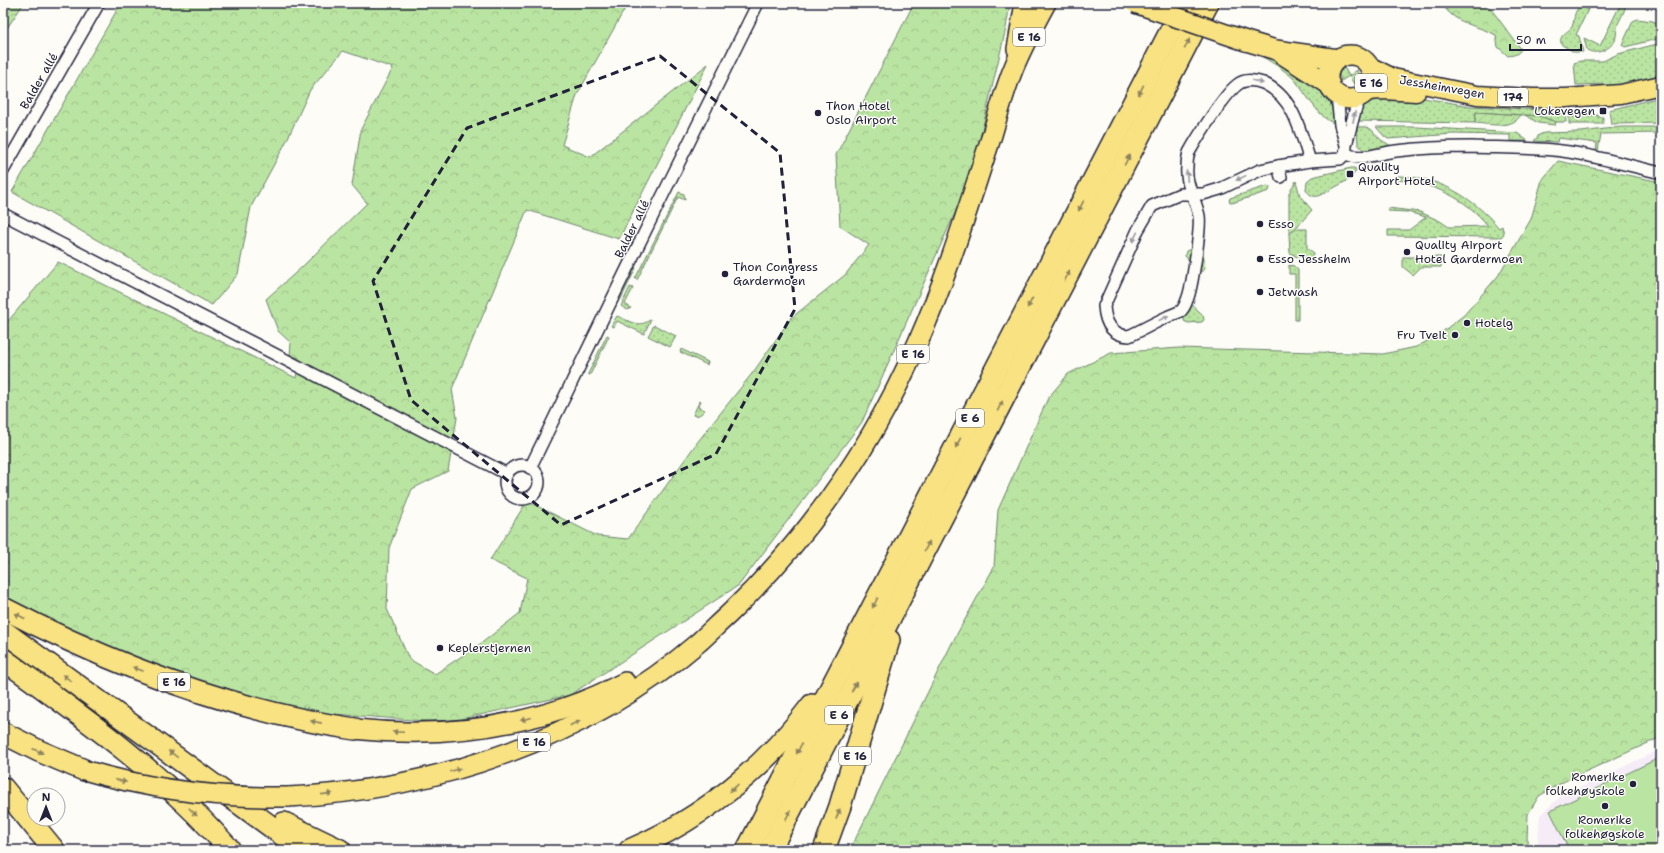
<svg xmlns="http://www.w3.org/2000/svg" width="1664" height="853" font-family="'Shantell Sans',sans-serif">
<defs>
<pattern id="grass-dots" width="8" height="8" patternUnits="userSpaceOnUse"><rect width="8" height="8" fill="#bae4a1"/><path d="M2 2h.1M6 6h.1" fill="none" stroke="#a0c38c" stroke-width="1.8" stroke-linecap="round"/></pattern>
<pattern id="forest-crowns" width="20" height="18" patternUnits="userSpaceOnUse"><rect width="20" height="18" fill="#bae4a1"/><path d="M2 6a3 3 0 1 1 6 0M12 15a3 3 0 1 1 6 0" fill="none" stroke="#a0c38c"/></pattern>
<pattern id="garden-furrows" width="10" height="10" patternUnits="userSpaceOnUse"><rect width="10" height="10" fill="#bae4a1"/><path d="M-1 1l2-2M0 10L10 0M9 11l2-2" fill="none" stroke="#a0c38c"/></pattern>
</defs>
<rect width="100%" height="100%" fill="#fdfcf7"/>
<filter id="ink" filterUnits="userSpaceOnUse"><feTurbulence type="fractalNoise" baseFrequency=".025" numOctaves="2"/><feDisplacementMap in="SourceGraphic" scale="8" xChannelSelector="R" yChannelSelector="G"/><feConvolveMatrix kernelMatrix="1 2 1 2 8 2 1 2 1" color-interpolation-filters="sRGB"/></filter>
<g filter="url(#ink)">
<polygon fill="#f5ecf7" points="1661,749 1661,850 1537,850 1540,815 1560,797"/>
<g fill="url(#grass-dots)" stroke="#6e836e">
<path d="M 1585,3 L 1591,3 L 1576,35 L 1579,36 L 1583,52 L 1574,52 L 1562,45 C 1557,36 1567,33 1572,27 C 1576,15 1572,11 1585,3 Z"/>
<path d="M 1621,3 L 1626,3 C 1625,12 1621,17 1618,24 C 1616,29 1617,35 1615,41 C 1609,49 1597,56 1587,50 L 1584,38 L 1600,46 Z"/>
<polygon points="1637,19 1653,21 1661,25 1661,38 1625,47 1622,45 1633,21"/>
<polygon points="1661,43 1661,80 1604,88 1604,84 1576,85 1574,63 1580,61 1603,61 1618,54"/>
<path d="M 1250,50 L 1286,63 L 1325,92 L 1330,101 L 1336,123 C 1321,123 1303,88 1292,77 C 1279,66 1265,58 1250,50 Z"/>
<polygon points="1344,67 1349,76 1341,81 1339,74"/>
<polygon points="1357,70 1359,77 1354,84 1349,76"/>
<polygon points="1406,95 1470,106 1543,110 1563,113 1566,120 1566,122 1556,122 1539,116 1476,112 1475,123 1357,121 1364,103 1379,97"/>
<polygon points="1661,97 1661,123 1611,124 1609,110"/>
<polygon points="1598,115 1598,117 1603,117 1603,124 1569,124 1569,117"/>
<path d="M 1357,127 C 1371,126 1371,129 1379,138 C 1382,141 1387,143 1391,146 L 1376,149 L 1363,150 L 1358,144 Z"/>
<polygon points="1376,127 1417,127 1517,133 1528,141 1510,141 1510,135 1453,134 1388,139 1384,136"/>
<polygon points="1621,127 1661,127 1661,133 1601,134 1598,151 1596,151 1597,143 1558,138 1557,142 1534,141 1539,135 1544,133 1581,132"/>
<path d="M 1351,168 L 1354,168 L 1357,170 L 1350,179 L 1321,195 C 1315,198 1310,196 1306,190 L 1307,181 L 1312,177 Z"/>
<path d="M 1397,176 C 1438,176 1473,197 1499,228 L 1502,226 L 1504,234 L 1501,237 L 1388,236 L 1388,230 L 1409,230 L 1426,217 L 1407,212 L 1388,211 L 1388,208 L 1420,212 L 1440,221 L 1449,227 L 1488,226 C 1466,198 1433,183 1397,180 Z"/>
<polygon points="1296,181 1300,196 1312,210 1295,229 1289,232 1289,193"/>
<polygon points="1267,186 1270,187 1269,191 1232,203 1229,201 1230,198"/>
<polygon points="679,192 684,194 685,200 678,197 637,280 635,279"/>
<polygon points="1296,229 1307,229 1307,248 1314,253 1310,258 1297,257 1290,253 1289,234"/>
<polygon points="1191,249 1201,249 1203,251 1205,269 1203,271 1199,271 1185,256 1186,251"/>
<polygon points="1403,257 1441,257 1441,267 1421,267 1413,275 1403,267"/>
<polygon points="1289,265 1294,266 1298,270 1298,320 1295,320 1295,274 1289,274"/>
<polygon points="634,267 636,268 621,299 619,298"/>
<polygon points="630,287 633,288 625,304 631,308 627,310 621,306"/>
<polygon points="1188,301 1203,315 1204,320 1202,322 1188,323 1184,321 1185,302"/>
<path d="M 617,316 C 630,321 639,329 651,319 L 644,334 L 617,321 L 614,327 L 611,326 Z"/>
<polygon points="654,325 676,336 670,347 648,336"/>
<polygon points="607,335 609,336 590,375 588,374"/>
<polygon points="681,349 708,362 707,365 680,352"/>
<path d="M 700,400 L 701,401 L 698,407 L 705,410 C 701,414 698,417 693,415 Z"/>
</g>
<g fill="url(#forest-crowns)" stroke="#6e836e">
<polygon points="3,3 24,3 3,34"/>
<polygon points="121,3 628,3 577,95 562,145 590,157 708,64 619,239 527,210 452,389 457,418 448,471 412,489 389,548 387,609 409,659 435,674 483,642 520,613 527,578 490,560 527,501 597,536 628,539 696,444 754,371 791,318 845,275 869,245 840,226 836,155 914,3 1010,3 1006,28 971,177 862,422 739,585 570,695 452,721 452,723 294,711 116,656 3,601 3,327 58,262 296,378 299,358 290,355 291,343 278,331 266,299 301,268 367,203 352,185 361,129 393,68 343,51 310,90 286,142 251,207 238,274 212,305 12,192"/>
<path d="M 1441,3 L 1483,3 L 1491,9 L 1521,49 C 1518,55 1514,55 1508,56 L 1498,47 L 1496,35 C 1474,24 1456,25 1441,3 Z"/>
<polygon points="1558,161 1661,182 1661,737 1563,782 1539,796 1528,814 1527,840 1529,850 850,850 952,643 994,567 998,510 1048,398 1068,374 1111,353 1179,348 1383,354 1416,347 1437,336 1464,315 1498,276 1531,219 1542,180"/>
</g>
<g fill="url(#garden-furrows)" stroke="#6e836e">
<path d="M 1476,112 L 1521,115 C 1511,130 1490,124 1475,123 Z"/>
<polygon points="1525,115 1539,116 1556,122 1555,125 1538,123"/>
</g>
<polygon fill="#bae4a1" stroke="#6e836e" points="1661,757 1661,850 1569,850 1550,811"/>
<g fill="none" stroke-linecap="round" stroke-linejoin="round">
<defs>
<g id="minor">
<polyline points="1337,95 1340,125 1346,145 1355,111 1361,96"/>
<path d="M 1345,154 C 1363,161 1378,153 1396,151 C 1421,148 1446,147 1472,147 C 1504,148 1537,147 1569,152 C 1600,157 1631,166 1661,173"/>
<path d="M 1278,166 L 1260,170 L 1220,189 L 1203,194 L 1180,194 L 1152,206 L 1138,230 L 1104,306 C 1105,322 1111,335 1129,336 C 1142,330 1154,323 1167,317 C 1171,315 1177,313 1181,311 C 1183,309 1186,303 1187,300 C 1192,289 1201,228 1199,216 C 1196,199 1185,185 1187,167 C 1187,161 1188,153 1191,149 C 1199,135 1225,94 1237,85 C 1244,79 1254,80 1263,83 C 1294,97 1300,131 1310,161"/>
<polyline points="3,171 99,3"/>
<polyline points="1281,177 1278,166 1310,161 1340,159 1345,154 1346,148"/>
<polyline points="3,214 507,474"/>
<circle cx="522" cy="482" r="17"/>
<polyline points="530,468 657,207 758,3"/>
</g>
<g id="primary">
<polyline points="1369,66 1393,78 1477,95 1532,98 1566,98 1621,94 1661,85"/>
<polyline points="1367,91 1383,90 1416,92"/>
</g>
<g id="trunk">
<polyline points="1246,41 1276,50 1338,59"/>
<polyline points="1017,49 1025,3"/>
<polyline points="1282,54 1330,85"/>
<circle cx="1350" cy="77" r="22"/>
<path d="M 355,729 C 449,739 540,726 625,682"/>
<path d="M 288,797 C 435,790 586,739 699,642 C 709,633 719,623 729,614 C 809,537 874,444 918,342 C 948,275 969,204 992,135 C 998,114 1004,93 1012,72 C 1021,49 1034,25 1046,3"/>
</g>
<g id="motorway">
<path d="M 3,608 C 113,665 232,711 355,729"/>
<polyline points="3,631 303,850"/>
<path d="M 3,659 C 83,717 165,775 230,850"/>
<polyline points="3,733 39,751 84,770"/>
<polyline points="3,788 54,850"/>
<polyline points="284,823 340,850"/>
<path d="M 630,850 C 704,818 763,769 812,705"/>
<polyline points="747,850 1185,3"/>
<polyline points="770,850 1208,3"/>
<polyline points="824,850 840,806 889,640"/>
</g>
</defs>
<use href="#minor" stroke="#22223b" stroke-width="14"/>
<use href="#primary" stroke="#22223b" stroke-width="21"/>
<use href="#trunk" stroke="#22223b" stroke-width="22"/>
<use href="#motorway" stroke="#22223b" stroke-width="24"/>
<use href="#minor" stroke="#fdfcf7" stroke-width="11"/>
<use href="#primary" stroke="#f8e281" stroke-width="18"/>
<use href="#trunk" stroke="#f8e281" stroke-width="19"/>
<use href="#motorway" stroke="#f8e281" stroke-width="21"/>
<defs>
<g id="trunk-bridge">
<polyline points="1135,3 1246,41"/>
<path d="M 84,770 C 151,790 218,798 288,797"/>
</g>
</defs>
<use href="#trunk-bridge" stroke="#22223b" stroke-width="22" stroke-linecap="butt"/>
<use href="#trunk-bridge" stroke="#f8e281" stroke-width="19"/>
</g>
<defs><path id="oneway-solid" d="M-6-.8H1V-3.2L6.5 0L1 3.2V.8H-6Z"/></defs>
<g fill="#8d825e">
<use href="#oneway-solid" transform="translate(1187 44) rotate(-63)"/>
<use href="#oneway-solid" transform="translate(1141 90) rotate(117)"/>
<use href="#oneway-solid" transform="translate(1127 160) rotate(-63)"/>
<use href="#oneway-solid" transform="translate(1081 206) rotate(117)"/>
<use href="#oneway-solid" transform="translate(1067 276) rotate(-63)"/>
<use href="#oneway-solid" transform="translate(1030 303) rotate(118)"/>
<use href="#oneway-solid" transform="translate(1000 406) rotate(-63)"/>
<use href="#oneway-solid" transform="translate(958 443) rotate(117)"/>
<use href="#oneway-solid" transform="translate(927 546) rotate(-63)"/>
<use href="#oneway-solid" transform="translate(875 603) rotate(118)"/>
<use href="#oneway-solid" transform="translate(20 616) rotate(-153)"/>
<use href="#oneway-solid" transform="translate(138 669) rotate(-159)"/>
<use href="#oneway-solid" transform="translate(67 678) rotate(-144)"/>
<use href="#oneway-solid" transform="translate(854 687) rotate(-63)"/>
<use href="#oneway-solid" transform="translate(526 719) rotate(166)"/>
<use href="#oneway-solid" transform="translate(316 722) rotate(-169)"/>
<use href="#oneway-solid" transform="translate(575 723) rotate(-27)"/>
<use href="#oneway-solid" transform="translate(398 732) rotate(-178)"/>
<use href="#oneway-solid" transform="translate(799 749) rotate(117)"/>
<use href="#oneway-solid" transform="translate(38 751) rotate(25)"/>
<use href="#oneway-solid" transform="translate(173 754) rotate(-144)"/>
<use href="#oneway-solid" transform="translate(455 770) rotate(-16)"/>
<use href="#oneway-solid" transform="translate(121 781) rotate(14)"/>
<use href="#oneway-solid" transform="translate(734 788) rotate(139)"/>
<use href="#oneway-solid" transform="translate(327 794) rotate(-6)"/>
<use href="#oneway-solid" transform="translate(193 812) rotate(45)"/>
<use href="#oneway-solid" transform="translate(838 814) rotate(-70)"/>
<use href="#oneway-solid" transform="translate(788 815) rotate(-63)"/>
</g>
<g fill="#9a9aa2">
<use href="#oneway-solid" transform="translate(1258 82) rotate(16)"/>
<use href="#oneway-solid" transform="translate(1354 117) rotate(-79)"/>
<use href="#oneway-solid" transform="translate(1187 176) rotate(-94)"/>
<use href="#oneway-solid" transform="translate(1241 178) rotate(154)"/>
<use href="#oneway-solid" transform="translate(1135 237) rotate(116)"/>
<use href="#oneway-solid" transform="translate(1164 318) rotate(-26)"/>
</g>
</g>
<path fill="none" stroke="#22223b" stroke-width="3" stroke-dasharray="8 5" stroke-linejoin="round" d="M 660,56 L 780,153 L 795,309 L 716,454 L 561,525 L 411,400 L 373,281 L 467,128 Z"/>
<g fill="#22223b" stroke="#fdfcf7" stroke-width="1.5">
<rect x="1599" y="107" width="8" height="8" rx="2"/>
<circle cx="818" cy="113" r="4"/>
<rect x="1346" y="170" width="8" height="8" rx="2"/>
<circle cx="1260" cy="224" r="4"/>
<circle cx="1407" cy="252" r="4"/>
<circle cx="1260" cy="259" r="4"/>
<circle cx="725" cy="274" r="4"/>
<circle cx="1260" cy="292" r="4"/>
<circle cx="1467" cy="323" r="4"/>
<circle cx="1455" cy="335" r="4"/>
<circle cx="440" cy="648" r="4"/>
<circle cx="1633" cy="784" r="4"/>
<circle cx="1605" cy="806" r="4"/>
</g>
<g text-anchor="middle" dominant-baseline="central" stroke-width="3" stroke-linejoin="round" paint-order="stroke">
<g fill="#fdfcf7" stroke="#646373" stroke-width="1">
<rect x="1013" y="28" width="32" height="18" rx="3"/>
<rect x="1355" y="74" width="32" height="18" rx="3"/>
<rect x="1498" y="88" width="30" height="18" rx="3"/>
<rect x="897" y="345" width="32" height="18" rx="3"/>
<rect x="956" y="409" width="28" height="18" rx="3"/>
<rect x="158" y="673" width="32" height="18" rx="3"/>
<rect x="825" y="706" width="28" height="18" rx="3"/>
<rect x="518" y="733" width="32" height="18" rx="3"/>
<rect x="839" y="747" width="32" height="18" rx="3"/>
</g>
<g font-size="11" font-weight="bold" fill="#22223b">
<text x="1029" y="37">E 16</text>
<text x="1371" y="83">E 16</text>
<text x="1513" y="97">174</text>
<text x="913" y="354">E 16</text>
<text x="970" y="418">E 6</text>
<text x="174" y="682">E 16</text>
<text x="839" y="715">E 6</text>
<text x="534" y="742">E 16</text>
<text x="855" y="756">E 16</text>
</g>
<g font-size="12" fill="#22223b" stroke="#fdfcf7">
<text transform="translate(39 81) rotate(-60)">Balder allé</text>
<text transform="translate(1442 87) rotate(10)">Jessheimvegen</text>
<text transform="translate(632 229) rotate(-64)">Balder allé</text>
</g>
<g font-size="12" fill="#22223b" stroke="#fdfcf7" text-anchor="start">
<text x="826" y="106">Thon Hotel<tspan x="826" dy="14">Oslo Airport</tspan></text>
<text x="1595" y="111" text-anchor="end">Lokevegen</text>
<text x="1358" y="167">Quality<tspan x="1358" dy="14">Airport Hotel</tspan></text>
<text x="1268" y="224">Esso</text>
<text x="1415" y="245">Quality Airport<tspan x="1415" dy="14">Hotel Gardermoen</tspan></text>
<text x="1268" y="259">Esso Jessheim</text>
<text x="733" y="267">Thon Congress<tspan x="733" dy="14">Gardermoen</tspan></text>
<text x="1268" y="292">Jetwash</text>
<text x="1475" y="323">Hotelg</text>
<text x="1447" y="335" text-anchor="end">Fru Tveit</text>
<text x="448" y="648">Keplerstjernen</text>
<text x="1625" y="777" text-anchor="end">Romerike<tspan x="1625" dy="14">folkehøyskole</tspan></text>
<text x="1605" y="820" text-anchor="middle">Romerike<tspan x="1605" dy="14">folkehøgskole</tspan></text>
</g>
</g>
<rect width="1664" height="853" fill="none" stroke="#fdfcf7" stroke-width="16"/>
<rect x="8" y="8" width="1648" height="837" fill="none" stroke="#22223b" stroke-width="1.5" filter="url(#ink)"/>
<g transform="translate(46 807)"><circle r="19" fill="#fdfcf7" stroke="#a5a5ac"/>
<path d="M0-3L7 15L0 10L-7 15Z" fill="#22223b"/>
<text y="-6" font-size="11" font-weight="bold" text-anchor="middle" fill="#22223b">N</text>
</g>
<path d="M1510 44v6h71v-6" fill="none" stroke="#22223b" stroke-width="2"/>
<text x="1516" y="44" font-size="12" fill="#22223b" stroke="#fdfcf7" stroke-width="3" paint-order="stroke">50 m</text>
</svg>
